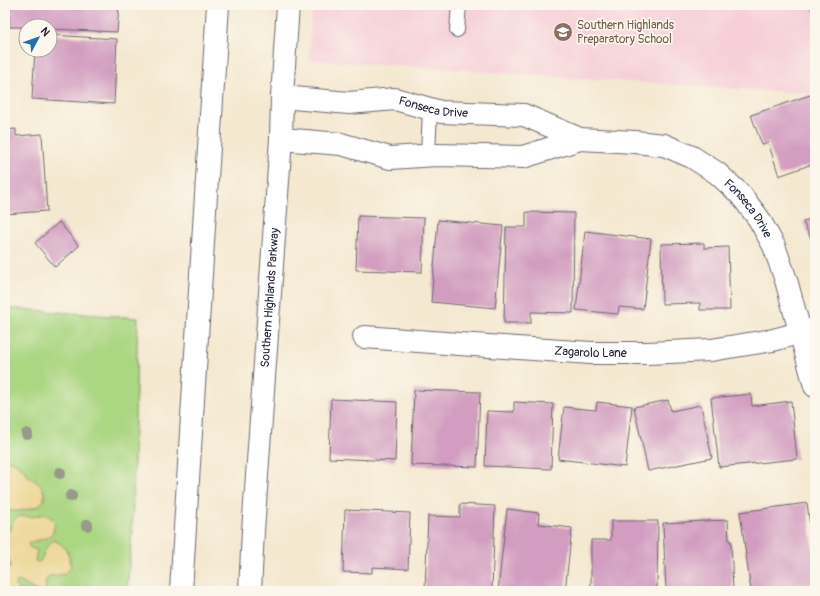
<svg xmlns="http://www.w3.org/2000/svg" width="820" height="596" font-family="Pangolin,sans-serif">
<rect width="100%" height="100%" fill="#fbf7ec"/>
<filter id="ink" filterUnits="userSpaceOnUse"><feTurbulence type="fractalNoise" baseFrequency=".025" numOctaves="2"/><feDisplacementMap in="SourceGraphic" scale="8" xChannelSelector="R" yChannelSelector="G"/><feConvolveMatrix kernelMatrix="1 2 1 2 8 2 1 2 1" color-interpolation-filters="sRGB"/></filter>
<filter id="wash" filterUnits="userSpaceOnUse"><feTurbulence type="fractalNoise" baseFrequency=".012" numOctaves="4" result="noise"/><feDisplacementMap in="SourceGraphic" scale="16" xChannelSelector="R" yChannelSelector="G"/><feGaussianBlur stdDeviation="0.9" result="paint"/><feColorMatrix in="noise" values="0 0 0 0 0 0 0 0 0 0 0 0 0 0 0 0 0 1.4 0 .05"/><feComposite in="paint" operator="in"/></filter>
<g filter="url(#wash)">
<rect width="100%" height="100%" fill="#f4e8d0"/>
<polygon fill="#f6cfd8" points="312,5 815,5 815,94 309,60"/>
<polygon fill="#abd682" stroke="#667c5e" points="5,308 138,318 132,533 127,591 5,591"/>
<g fill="#eeda9e" stroke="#887e6c">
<path d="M 5,461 L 12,461 L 21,467 L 28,476 L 42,486 L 44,493 L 44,500 L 39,506 C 28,509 16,514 5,509 Z"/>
<path d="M 43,514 L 49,516 L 55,522 C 54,525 54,529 53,532 C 50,538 36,541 30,542 L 28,545 L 31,548 L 37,550 L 35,561 L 38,562 L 41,560 L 46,548 L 53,540 C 65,544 70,554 71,566 L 66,574 L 49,576 L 46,580 L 45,590 L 44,591 L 37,591 L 19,581 L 16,582 L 15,586 L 21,591 L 5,591 L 5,573 C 10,567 13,565 8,558 L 5,558 L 5,519 L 5,530 L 10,530 L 13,521 L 17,517 L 24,516 L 32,517 Z"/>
</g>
<g id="blocks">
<g fill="#d29dc0">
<polygon points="10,5 119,5 117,32 50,29 50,26 26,26 26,27 9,27"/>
<polygon points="809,5 815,5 815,12"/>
<polygon points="50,35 117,39 114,104 32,99 35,50 50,50"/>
<polygon points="810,95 815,111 815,163 779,176 768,142 762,145 751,115"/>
<polygon points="16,129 16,136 42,134 47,211 5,214 5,130"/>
<polygon points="526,212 574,213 573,313 531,312 531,323 504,323 506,227 526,227"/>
<polygon points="358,216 424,218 422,272 356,270"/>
<polygon points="815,216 815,247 803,222"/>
<polygon points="438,220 503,226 495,308 431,302"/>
<polygon points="59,222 79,246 55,267 35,243"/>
<polygon points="585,231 651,239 643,309 619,307 618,314 576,310"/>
<polygon points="704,243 704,248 728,247 730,310 700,310 700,303 662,304 661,244"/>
<polygon points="414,390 480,392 477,467 411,465"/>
<polygon points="751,394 752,406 791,401 797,459 719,467 711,398"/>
<polygon points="331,399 397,402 395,461 329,458"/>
<polygon points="668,400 671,411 701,405 712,458 648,471 634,407"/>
<polygon points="514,402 553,404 551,469 485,466 487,411 514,412"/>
<polygon points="597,402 632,406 625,467 558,459 564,407 596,410"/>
<polygon points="807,503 815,561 815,591 791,591 791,589 777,591 751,591 740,512"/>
<polygon points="460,504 495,506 492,591 425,591 428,516 460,517"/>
<polygon points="507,509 539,513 538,524 572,528 565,591 498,591"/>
<polygon points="345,510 410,513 408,569 372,567 372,573 343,572"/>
<polygon points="728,520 729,541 731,541 733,591 666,591 663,523"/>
<polygon points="611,521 658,521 657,591 591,591 591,540 611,540"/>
</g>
</g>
</g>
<g filter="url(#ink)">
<use href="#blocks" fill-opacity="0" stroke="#6c676f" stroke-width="1"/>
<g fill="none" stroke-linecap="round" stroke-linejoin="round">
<defs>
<g id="service">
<polyline points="457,30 459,5"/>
<polyline points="428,155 430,109"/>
</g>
<g id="minor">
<path id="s1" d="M 282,97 L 349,103 L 395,99 L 441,112 L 524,115 L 580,139"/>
<path id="s2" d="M 281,139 L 341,144 L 390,158 L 437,155 L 523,157 L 580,139 L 635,142 L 664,145 L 692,157 L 717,173 L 741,195 L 759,219 L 774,246 L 786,280 L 815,386"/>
<path id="s3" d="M 364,337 L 459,344 L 591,353 L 648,353 L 711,350 L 773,340 L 814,329"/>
</g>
<g id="primary">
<polyline points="181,591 218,5"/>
<path id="s4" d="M 250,591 L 253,531 L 281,139 L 282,97 L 288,5"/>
</g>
</defs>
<use href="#service" stroke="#6c676f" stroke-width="16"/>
<use href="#minor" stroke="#6c676f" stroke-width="24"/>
<use href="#primary" stroke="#6c676f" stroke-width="24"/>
<use href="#service" stroke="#fff" stroke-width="14"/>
<use href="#minor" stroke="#fff" stroke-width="22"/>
<use href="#primary" stroke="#fff" stroke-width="22"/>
</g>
<g fill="#97998a">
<circle cx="27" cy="434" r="6"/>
<circle cx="60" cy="473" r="6"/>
<circle cx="71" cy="496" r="6"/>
<circle cx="87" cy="525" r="6"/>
</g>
</g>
<defs>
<symbol id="school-disc" viewBox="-11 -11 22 22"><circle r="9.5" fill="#8d6e63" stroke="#fbf7ec"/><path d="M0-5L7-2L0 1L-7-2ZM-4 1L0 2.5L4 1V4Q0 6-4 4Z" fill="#fff"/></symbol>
</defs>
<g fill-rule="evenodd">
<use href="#school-disc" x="552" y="21" width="22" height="22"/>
</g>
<g text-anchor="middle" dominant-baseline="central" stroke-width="3.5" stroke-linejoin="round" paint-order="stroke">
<g font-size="12" fill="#785e54" stroke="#fbf7ec" text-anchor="start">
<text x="577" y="25">Southern Highlands<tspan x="577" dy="14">Preparatory School</tspan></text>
</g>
<g font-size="12" fill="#22223b" stroke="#fbf7ec">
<text stroke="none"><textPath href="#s1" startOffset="153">Fonseca Drive</textPath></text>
<text stroke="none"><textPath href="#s2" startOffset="496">Fonseca Drive</textPath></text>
<text stroke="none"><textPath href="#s4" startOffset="294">Southern Highlands Parkway</textPath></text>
<text stroke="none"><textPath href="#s3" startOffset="227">Zagarolo Lane</textPath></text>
</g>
</g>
<rect width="820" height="596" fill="none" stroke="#fbf7ec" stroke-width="20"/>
<g transform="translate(38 38) rotate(49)"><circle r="19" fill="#fbf7ec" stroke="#a4a2a5"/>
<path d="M0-3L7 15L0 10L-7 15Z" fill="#1f6fb2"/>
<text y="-6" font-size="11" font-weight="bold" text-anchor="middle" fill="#22223b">N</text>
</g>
</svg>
